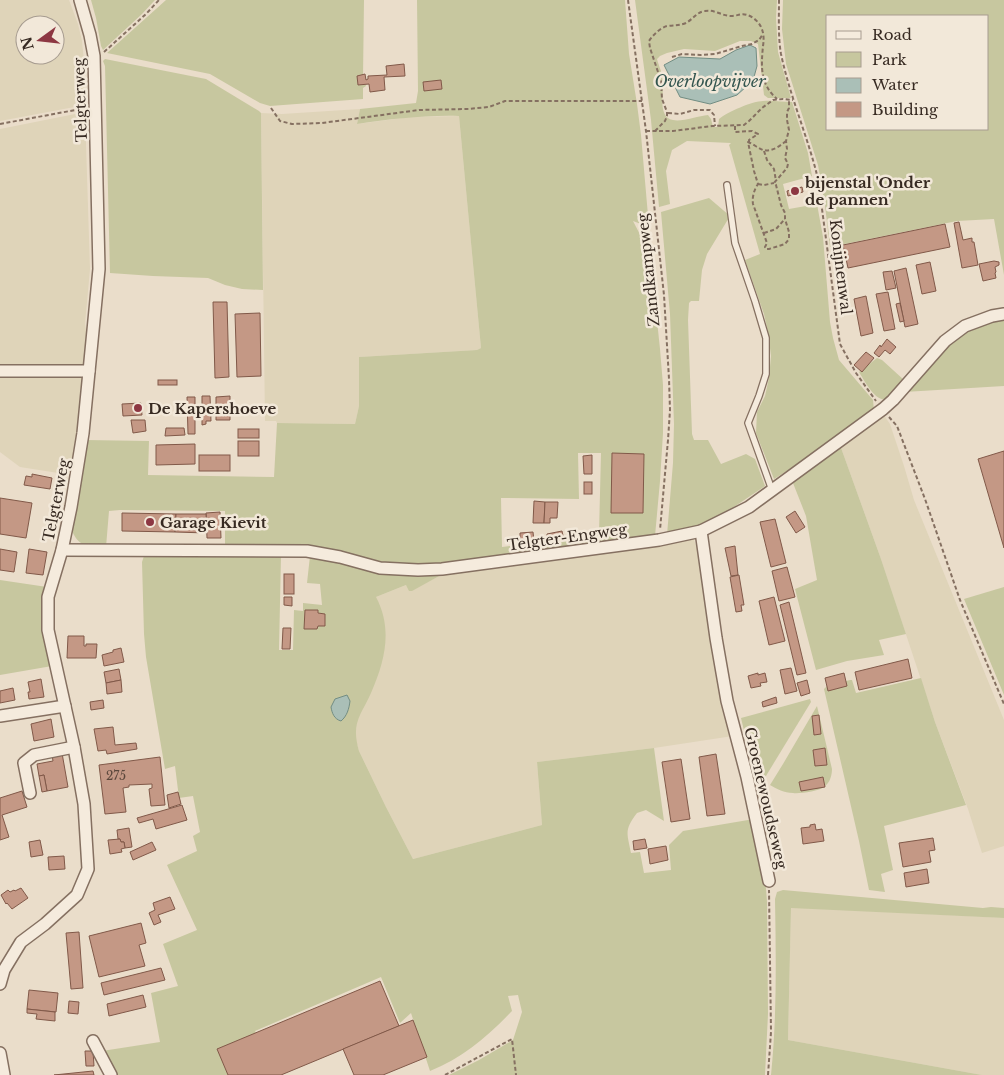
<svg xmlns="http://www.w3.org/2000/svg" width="1004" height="1075" font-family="'Libre Baskerville',serif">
<rect width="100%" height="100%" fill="#eaddca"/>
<g fill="#dfd4b9" fill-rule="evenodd">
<path d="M 0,0 L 69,0 L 78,24 L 82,41 L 84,61 L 85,105 L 0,121 ZM 25,25 L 55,25 L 55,55 L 25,55 Z"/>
<polygon points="360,109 357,124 410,117 459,116 481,348 477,350 359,357 359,406 355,424 277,423 276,421 265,421 261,113 282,114"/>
<polygon points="85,112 90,269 85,324 88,340 86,365 0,366 0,129"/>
<polygon points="0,374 79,375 84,382 71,475 20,467 0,452"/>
<polygon points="883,414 890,424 904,466 914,500 1004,720 1004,846 982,853 968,809 935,722 881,559 840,445"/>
<polygon points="687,539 694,540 698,550 709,620 733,736 654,748 537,762 542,825 413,859 386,807 359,751 356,741 355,731 357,721 361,711 376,597 406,585 412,590 441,575"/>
<polygon points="791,907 1004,918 1004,1075 982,1075 788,1040"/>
</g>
<g fill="#c7c79f" fill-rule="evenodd">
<polygon points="91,0 155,0 142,14 103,50 101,46 96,18"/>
<polygon points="166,0 364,0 363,77 366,86 363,88 363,99 270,106 260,103 210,74 107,53"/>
<path d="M 417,0 L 625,0 L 629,54 L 637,104 L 641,135 L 649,227 L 633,221 L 650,254 L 660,349 L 663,385 L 663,433 L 660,481 L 655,536 L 438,566 L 384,564 L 365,558 L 316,546 L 225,548 L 225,511 L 120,510 L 109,511 L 106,547 C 89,545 80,549 72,531 L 85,440 L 149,441 L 148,475 L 274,477 L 277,423 L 355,424 L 359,406 L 359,357 L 477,350 L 481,348 L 459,116 C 425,115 391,119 357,124 L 360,109 L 416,103 L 418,91 ZM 578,453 L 601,453 L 599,534 L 502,547 L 501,498 L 579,499 Z"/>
<path d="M 635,0 L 777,0 L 776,18 L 778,52 L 791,98 L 768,98 L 764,95 L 758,44 L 751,41 L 740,41 L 715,51 L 684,49 L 667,53 L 660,56 L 657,59 C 659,67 663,74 663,82 C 664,92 657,117 673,120 C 682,122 698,116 708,115 L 711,119 L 713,127 L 718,127 L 719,119 C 727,112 753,101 763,101 C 773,100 783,102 792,102 L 808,153 L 812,176 L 783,184 L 789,209 L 817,204 L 823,237 L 830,322 L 833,338 L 839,360 L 873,400 L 874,411 L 812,455 L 774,479 L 756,433 L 757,412 L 765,396 L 769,378 L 771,356 L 768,332 L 764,314 L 745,260 L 760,254 L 730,148 L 729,145 L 731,143 L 687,141 L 672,150 L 666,171 L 670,204 L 659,207 L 651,120 Z"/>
<path d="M 783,0 L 1004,0 L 1004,275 L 994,219 L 957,221 L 830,247 L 825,206 L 818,165 L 786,64 L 782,29 ZM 828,16 L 988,16 L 988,129 L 828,129 Z"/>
<polygon points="105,59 206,79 259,111 261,113 263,290 242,289 225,285 208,278 153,276 110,273 105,66 103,61"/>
<polygon points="709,198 730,216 707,254 702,270 699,301 691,301 689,303 688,320 692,434 694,440 708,440 721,464 746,454 755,459 765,486 722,515 700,526 667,535 673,463 674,424 670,314 661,212"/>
<polygon points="1004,318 1004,386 904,392 955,337 971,327"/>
<path d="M 877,358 L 882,360 L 904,380 C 900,385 895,394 889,398 C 877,406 864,380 859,372 Z"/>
<polygon points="840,445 881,559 906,634 879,640 884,655 847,661 816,670 795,589 817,580 806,516 793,483"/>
<path d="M 281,555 L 279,650 L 293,650 L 294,610 L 303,611 L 303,603 L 322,605 L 320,584 L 307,583 L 310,556 L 417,576 L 441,575 L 412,591 L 409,591 L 406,585 L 376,597 C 393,629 385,661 371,693 C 360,717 351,723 359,751 L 386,807 L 413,859 L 542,825 L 537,762 L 654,748 L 664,821 L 646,810 L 637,813 C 624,830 627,833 631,853 L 640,852 L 644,873 L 671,870 L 669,845 L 683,831 L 754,819 L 765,876 L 767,902 L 768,1014 L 765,1075 L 449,1075 L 479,1060 L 513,1040 L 522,1012 L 518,995 L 508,996 L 512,1011 C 488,1036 463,1058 430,1071 L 411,1013 L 400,1023 L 381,977 L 255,1031 L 273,1075 L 114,1075 L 102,1051 L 160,1042 L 151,993 L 178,986 L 163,944 L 197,930 L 167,865 L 197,851 L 193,836 L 200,832 L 193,796 L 179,798 L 175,766 L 165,769 L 146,657 L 144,634 L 142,562 L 144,556 Z"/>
<polygon points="0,580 47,587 52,666 0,675"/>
<polygon points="1004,587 1004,695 964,599"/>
<polygon points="921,678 935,722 966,805 884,826 893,870 881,874 885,892 869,890 859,841 824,689 827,686 850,680 852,680 856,693"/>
<polygon points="810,699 811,702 758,789 741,718"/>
<path d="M 817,706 L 832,769 C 832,775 830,783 824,787 C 819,791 799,794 793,793 C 784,793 777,789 770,785 L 783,764 Z"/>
<path d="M 783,890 L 983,908 L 991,907 L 1004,908 L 1004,918 L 791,908 L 788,1040 L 982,1075 L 771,1075 C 777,1017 776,958 775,899 L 777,892 Z"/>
</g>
<g fill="#aabfb7" stroke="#728d83">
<polygon points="750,45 756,48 757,66 754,77 747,86 737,95 710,104 680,97 664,65 679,57 720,59 736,50"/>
<path d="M 347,695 L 350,701 C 349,709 347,716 341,721 C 334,719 332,713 331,707 L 335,699 Z"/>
</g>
<g fill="#c49885" stroke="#815949">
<polygon points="404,64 405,76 384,77 385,90 370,92 369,84 358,85 357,76 365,74 366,80 368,79 368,76 387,75 386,66"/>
<polygon points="441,80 442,89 424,91 423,82"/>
<polygon points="802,187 803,192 788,196 787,191"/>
<polygon points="959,222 963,240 972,238 972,242 974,242 978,265 962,268 954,223"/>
<polygon points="945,224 950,247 848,268 843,245"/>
<polygon points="994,261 999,262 999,265 995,267 996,272 995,273 996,278 983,281 979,264"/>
<polygon points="930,262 936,291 922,294 916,265"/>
<polygon points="906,268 918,324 905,327 894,271"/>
<polygon points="892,271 896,288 886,290 883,272"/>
<polygon points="888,292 895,329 884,331 876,294"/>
<polygon points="866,296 873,333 861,336 854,299"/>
<polygon points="213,302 227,302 229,377 215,378"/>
<polygon points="900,303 904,321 900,322 896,304"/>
<polygon points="260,313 261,376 237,377 235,314"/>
<polygon points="887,339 896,347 890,354 885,350 879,357 874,353 880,345 881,347"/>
<polygon points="866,352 874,358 862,372 854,365"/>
<rect x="158" y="380" width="19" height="5"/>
<polygon points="202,396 210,396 211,421 206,421 206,424 202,425"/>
<polygon points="230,396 230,420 216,420 216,397"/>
<polygon points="187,397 195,397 195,434 188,434"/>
<polygon points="141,403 142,415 123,416 122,404"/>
<polygon points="131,420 145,420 146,431 133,433"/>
<polygon points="166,428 184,428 185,435 165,436"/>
<rect x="238" y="429" width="21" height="9"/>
<rect x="238" y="441" width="21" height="15"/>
<polygon points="195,444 195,464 156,465 156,445"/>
<polygon points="1004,451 1004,548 978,459"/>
<polygon points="612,453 644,454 643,513 611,513"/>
<rect x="199" y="455" width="31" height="16"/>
<polygon points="592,455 592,474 584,474 583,456"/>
<polygon points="32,474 52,478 50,489 24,485 26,476 32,477"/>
<rect x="584" y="482" width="8" height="12"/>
<polygon points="0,498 32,503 26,538 0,534"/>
<polygon points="534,501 545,502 544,523 533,523"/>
<polygon points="545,502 558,502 557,518 550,518 550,523 544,523"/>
<polygon points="795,511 805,527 796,533 786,517"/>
<polygon points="220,512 221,538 207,538 206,513"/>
<polygon points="122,513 176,514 175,532 122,531"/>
<polygon points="176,514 206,514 207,533 175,532"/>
<polygon points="775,519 786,563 771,567 760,522"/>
<polygon points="562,531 564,540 547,543 547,534"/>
<polygon points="533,532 534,541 520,541 520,533"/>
<polygon points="587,533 588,540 576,541 575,535"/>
<polygon points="735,546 738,575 731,576 725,548"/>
<polygon points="0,549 17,552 14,572 0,570"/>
<polygon points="29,549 47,552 43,575 26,573"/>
<polygon points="787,567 795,597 779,601 772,571"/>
<rect x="284" y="574" width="10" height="20"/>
<polygon points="739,575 744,605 741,605 742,611 736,612 730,577"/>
<polygon points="284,597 292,597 292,606 284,605"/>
<polygon points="774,597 785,641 769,645 759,601"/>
<polygon points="789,602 806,673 797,675 780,605"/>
<polygon points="305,610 318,610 318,613 325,614 325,626 318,626 317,629 304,629"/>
<polygon points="283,628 291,628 290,649 282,649"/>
<polygon points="68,636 84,636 84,646 86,646 86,644 97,644 96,658 67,658"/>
<polygon points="121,648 124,662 104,666 102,655 113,652 113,650"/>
<polygon points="908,659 912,678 859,690 855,672"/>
<polygon points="791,668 797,691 785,694 780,670"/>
<polygon points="119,669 121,680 106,683 104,672"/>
<polygon points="758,673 758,675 765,673 767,682 760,683 761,686 751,688 748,676"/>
<polygon points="844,673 847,686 828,691 825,678"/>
<polygon points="41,679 44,697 29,699 28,692 30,692 28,682"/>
<polygon points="121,680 122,692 107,694 106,683"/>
<polygon points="807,680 810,693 801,696 797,683"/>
<polygon points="13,688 15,700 0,703 0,691"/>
<polygon points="776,697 777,703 763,707 762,702"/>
<polygon points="103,700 104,708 91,710 90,702"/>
<polygon points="819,715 821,734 814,735 812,716"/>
<polygon points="51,719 54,737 34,741 31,724"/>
<polygon points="113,727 115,745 136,743 137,749 107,754 106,750 98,751 94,729"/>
<polygon points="825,748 827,765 815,766 813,750"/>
<polygon points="62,753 68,787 47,791 44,775 39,776 37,764 53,761 52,755"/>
<polygon points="716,754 725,814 707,816 699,757"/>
<polygon points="160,757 165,805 151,806 149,789 152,788 152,784 129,785 129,787 123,788 126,812 105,814 99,765"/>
<polygon points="681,759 690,819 671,822 662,762"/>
<polygon points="44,775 47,791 42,792 39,776"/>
<polygon points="823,777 825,787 801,791 799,782"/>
<polygon points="22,791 27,807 2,815 9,837 0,840 0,798"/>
<polygon points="178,792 181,804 169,808 167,795"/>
<polygon points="182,805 187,820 156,829 153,819 139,823 137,818"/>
<polygon points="815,824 816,830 822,829 824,841 803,844 801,828 810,827 810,825"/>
<polygon points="129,828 132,847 125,848 124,842 121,842 120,839 118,839 117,830"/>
<polygon points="933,838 935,850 929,851 931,862 903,867 899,843"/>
<polygon points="120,839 121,842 124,842 125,848 121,849 122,852 110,854 108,840"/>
<polygon points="645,839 647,848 634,850 633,841"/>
<polygon points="40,840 43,855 31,857 29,842"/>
<polygon points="152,842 156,850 133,860 130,852"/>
<polygon points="666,846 668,860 650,864 648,849"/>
<polygon points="64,856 65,869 49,870 48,857"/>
<polygon points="927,869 929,883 906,887 904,873"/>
<polygon points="21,888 28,898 12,909 7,903 6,904 1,895 8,890 10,892 14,890 15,891"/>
<polygon points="170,897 175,909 158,915 161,922 154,925 149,913 155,910 153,903"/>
<polygon points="141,923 146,943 139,945 145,966 99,977 89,936"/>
<polygon points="79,932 83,988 71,989 66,933"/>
<polygon points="161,968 165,980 104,995 101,983"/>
<polygon points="380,981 399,1026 281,1075 228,1075 217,1049"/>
<polygon points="29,990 58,993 56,1012 27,1009"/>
<polygon points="143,995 146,1007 109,1016 107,1004"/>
<polygon points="69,1001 79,1002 78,1014 68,1013"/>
<polygon points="27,1009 55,1012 55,1021 36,1019 37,1014 27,1013"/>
<polygon points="413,1020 427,1057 383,1075 354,1075 343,1049"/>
<polygon points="85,1051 93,1051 94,1066 86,1066"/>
<polygon points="93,1071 94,1075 54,1075"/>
</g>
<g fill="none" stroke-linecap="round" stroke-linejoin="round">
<defs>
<polyline id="lane" points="727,185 735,243 755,301 766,338 766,374 759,396 748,423 772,490"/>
<g id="street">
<polyline points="0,371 89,371"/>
<polyline points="701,531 716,638 727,701 747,777 769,881"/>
<polyline points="62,550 307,551 340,557 380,568 418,570 442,569 659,540 701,531 749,507 883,409 893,400 945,341 965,326 992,316 1004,314"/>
<polyline points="0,716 65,706"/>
<polyline points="30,793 24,763 34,755 74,747"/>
<polyline points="0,984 4,970 21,942 45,924 77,895 88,869 84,804 74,747 48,630 48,597 62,550 71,507 83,433 99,269 94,56 90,35 80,0"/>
<polyline points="93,1041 111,1075"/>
<polyline points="0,1053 4,1075"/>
</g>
</defs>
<use href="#lane" stroke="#857061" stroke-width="8"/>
<use href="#street" stroke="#857061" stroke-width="14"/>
<g stroke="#857061" stroke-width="2" stroke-dasharray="4 2.5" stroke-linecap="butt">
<polyline points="628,0 646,131 664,295 669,379 670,410 668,440 660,530"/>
<path d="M 779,0 C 779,17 778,37 781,54 C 790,97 808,137 818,179 L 840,344 L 856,373 L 876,401"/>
<polyline points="104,52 146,14 159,0"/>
<polyline points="672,57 682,54 700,55 715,54 742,46 752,44 759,40 763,34"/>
<polyline points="271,108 280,121 292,124 322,123 419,110 467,109 489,107 505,101 642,101"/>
<polyline points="668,113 680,114 694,110 710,110 714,115 715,126"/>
<polyline points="0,124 86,108"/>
<polyline points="735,126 735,132 752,131 758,134 749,140 749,142"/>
<polyline points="646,131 673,131 712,126 744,125 749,121 762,108 773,100 783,99 793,100"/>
<path d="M 655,131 L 665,121 L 667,116 L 667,112 L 662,99 L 661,81 L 650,48 L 649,41 C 653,35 660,28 667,26 C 674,25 679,26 686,23 C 693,19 697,12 705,11 C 714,9 722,16 731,16 C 737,16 741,13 747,15 C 752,16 759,22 761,27 C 764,33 764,40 763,46 C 761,67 760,84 777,99"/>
<path d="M 786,141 C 780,146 772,152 763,150 C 758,148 753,144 748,142 L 754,171 L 758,184 C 754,190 752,197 753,204 L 767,243 L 765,247 L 766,249 L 769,249 L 785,244 L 789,239 L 789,232 L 785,219 L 785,213 L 781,205 L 776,185 L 774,183 L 787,168 L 788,164 L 785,158 L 787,149 L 786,141 L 789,130 L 787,120 L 787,112 L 789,108 L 789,100"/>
<polyline points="764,151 767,160 774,169 776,181"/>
<polyline points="758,184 764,185 774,183"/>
<polyline points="764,233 776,229 784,220"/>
<polyline points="889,417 897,426 925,499 960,600 1004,704"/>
<polyline points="445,1075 512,1039 516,1075"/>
<polyline points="768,1075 771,1032 769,890"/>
</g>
<use href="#lane" stroke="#f5ebdd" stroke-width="5.5"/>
<use href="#street" stroke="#f5ebdd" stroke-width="11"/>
</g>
<g fill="#8d3742" stroke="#f2e8d9" stroke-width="2">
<circle cx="795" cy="191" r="5"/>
<circle cx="138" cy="408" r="5"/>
<circle cx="150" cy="522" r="5"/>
</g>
<g text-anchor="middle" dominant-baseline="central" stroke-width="5" stroke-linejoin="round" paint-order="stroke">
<g font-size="12" fill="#5a463b">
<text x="116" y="775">275</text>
</g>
<g font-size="15" fill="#372a22" stroke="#f2e8d9">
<text transform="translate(80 100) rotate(-92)">Telgterweg</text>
<text transform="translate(841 267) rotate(83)">Konijnenwal</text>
<text transform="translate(648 270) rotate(-96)">Zandkampweg</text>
<text transform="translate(56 500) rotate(-79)">Telgterweg</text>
<text transform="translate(567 537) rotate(-8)">Telgter-Engweg</text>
<text transform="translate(766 798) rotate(77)">Groenewoudseweg</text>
</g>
<g font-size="15" font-weight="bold" fill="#372a22" stroke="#f2e8d9" text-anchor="start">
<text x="805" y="182">bijenstal 'Onder<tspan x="805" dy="17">de pannen'</tspan></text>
<text x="148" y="408">De Kapershoeve</text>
<text x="160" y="522">Garage Kievit</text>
</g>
<g font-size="16" font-style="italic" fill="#33554f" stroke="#f2e8d9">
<text x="710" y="81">Overloopvijver</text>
</g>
</g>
<rect x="826" y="15" width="162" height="115" fill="#f2e8d9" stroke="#a79c90"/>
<rect x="836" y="31" width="25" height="8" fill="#f5ebdd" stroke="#a79c90"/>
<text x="872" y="40" font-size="15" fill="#372a22">Road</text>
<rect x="836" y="52" width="25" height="15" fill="#c7c79f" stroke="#a79c90"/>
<text x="872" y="65" font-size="15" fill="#372a22">Park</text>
<rect x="836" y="78" width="25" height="15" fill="#aabfb7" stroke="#a79c90"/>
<text x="872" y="90" font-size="15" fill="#372a22">Water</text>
<rect x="836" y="102" width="25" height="15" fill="#c49885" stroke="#a79c90"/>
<text x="872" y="115" font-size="15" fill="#372a22">Building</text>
<g transform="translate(40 40) rotate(255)"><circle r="24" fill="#f2e8d9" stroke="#a79c90"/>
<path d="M0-4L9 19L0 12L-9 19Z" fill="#8d3742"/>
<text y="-8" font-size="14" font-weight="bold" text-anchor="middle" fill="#372a22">N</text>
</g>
</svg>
